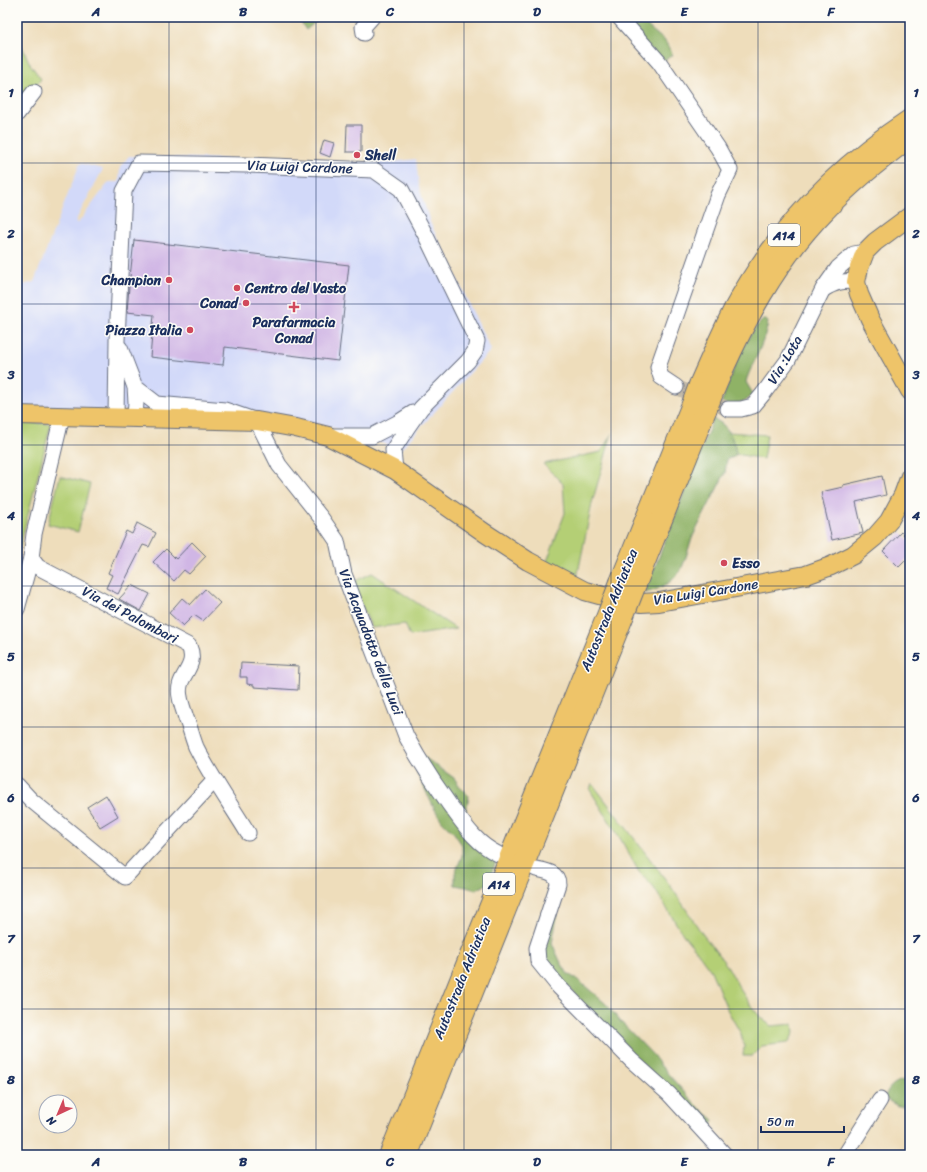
<svg xmlns="http://www.w3.org/2000/svg" width="927" height="1172" font-family="Sriracha,sans-serif">
<rect width="100%" height="100%" fill="#fdfcf7"/>
<filter id="ink" filterUnits="userSpaceOnUse"><feTurbulence type="fractalNoise" baseFrequency=".025" numOctaves="2"/><feDisplacementMap in="SourceGraphic" scale="8" xChannelSelector="R" yChannelSelector="G"/><feConvolveMatrix kernelMatrix="1 2 1 2 8 2 1 2 1" color-interpolation-filters="sRGB"/></filter>
<filter id="wash" filterUnits="userSpaceOnUse"><feTurbulence type="fractalNoise" baseFrequency=".012" numOctaves="4" result="noise"/><feDisplacementMap in="SourceGraphic" scale="16" xChannelSelector="R" yChannelSelector="G"/><feGaussianBlur stdDeviation="0.9" result="paint"/><feColorMatrix in="noise" values="0 0 0 0 0 0 0 0 0 0 0 0 0 0 0 0 0 1.4 0 .05"/><feComposite in="paint" operator="in"/></filter>
<g filter="url(#wash)">
<rect width="100%" height="100%" fill="#edb"/>
<polygon fill="#d2d9f9" points="129,156 364,163 400,161 416,159 419,187 430,222 491,350 401,449 324,425 257,414 17,408 17,287 34,282 80,163 103,169 75,222 78,223 109,182 119,182 120,167"/>
<g fill="#b4cf75" stroke="#687f6a">
<polygon points="17,40 21,44 30,64 41,79 17,109"/>
<polygon points="17,422 51,424 17,558"/>
<polygon points="729,432 767,435 763,459 736,454 734,443"/>
<polygon points="612,433 592,503 577,578 547,561 565,513 563,484 543,464 601,452"/>
<polygon points="60,476 90,484 78,532 48,524"/>
<polygon points="372,573 456,629 410,636 405,624 372,628 351,583"/>
<polygon points="592,783 672,888 701,932 728,967 740,989 751,1006 761,1018 771,1026 793,1024 794,1033 788,1043 762,1046 752,1056 743,1056 744,1046 741,1034 728,1011 711,971 695,949 684,936 654,888 639,872 620,838 590,790"/>
</g>
<g fill="#8fb266" stroke="#557062">
<polygon points="300,17 321,17 306,30 302,24"/>
<polygon points="621,17 639,17 640,20 665,41 673,55 661,62"/>
<path d="M 763,320 L 766,320 L 768,322 C 765,342 754,360 747,378 L 746,382 L 753,394 L 747,400 L 730,406 L 721,404 C 730,379 743,337 763,320 Z"/>
<path d="M 713,419 C 729,425 733,438 736,454 L 734,457 L 727,459 L 725,473 L 693,536 C 689,545 687,556 683,565 C 677,581 659,590 644,593 L 655,567 Z"/>
<polygon points="424,757 454,778 461,788 469,796 464,821 498,857 487,884 476,890 466,887 455,885 455,873 462,856 462,845 454,833 442,821 434,808 417,773 419,771"/>
<polygon points="557,917 552,943 560,961 568,974 578,980 606,1004 620,1021 653,1055 661,1066 685,1093 702,1110 714,1120 708,1132 542,960 551,918"/>
<path d="M 904,1080 L 910,1082 L 910,1100 L 903,1106 L 898,1106 L 887,1100 L 885,1096 C 889,1087 894,1082 904,1080 Z"/>
</g>
<g id="blocks">
<g fill="#d0b6e5">
<polygon points="347,125 361,125 361,152 346,152"/>
<polygon points="324,140 334,143 330,157 320,153"/>
<polygon points="134,240 349,265 338,361 225,347 223,365 150,357 154,315 127,312 129,287"/>
<polygon points="882,476 886,495 856,502 863,533 832,540 821,492 843,487 843,485"/>
<polygon points="137,523 156,533 149,547 143,545 118,594 106,588 112,575 108,573 126,531 132,534"/>
<polygon points="901,532 910,541 910,556 899,567 883,551"/>
<polygon points="192,542 206,556 189,574 184,570 174,581 153,562 166,549 176,559"/>
<polygon points="132,585 150,594 141,611 119,599"/>
<polygon points="205,589 220,603 203,621 194,615 183,626 169,613 182,598 190,605"/>
<polygon points="241,663 299,666 298,690 254,687 254,685 247,684 247,677 240,677"/>
<polygon points="106,795 118,816 100,827 87,807"/>
</g>
</g>
</g>
<g filter="url(#ink)">
<use href="#blocks" fill-opacity="0" stroke="#656c7f" stroke-width="1"/>
<g fill="none" stroke-linecap="round" stroke-linejoin="round">
<polyline stroke="#c4baa8" stroke-width="15" stroke-dasharray="15 8" stroke-linecap="butt" points="676,387 728,409"/>
<defs>
<g id="minor">
<polyline points="619,17 659,62 718,148 730,170 718,195 658,367 661,377 676,387"/>
<polyline points="364,33 363,27 372,17"/>
<polyline points="17,114 34,92"/>
<path d="M 824,289 C 835,282 844,280 856,282"/>
<polyline points="120,348 135,387 136,402 135,418"/>
<path d="M 135,387 L 157,404 L 225,410 L 257,421 L 279,465 L 322,519 L 337,541 L 344,574 L 406,736 C 419,760 433,782 449,804 C 463,823 476,844 498,854"/>
<polyline points="728,409 741,409 753,406 763,394 788,360 823,289 838,268 854,254 865,252"/>
<path d="M 62,416 L 34,534 L 31,558 L 38,567 L 189,646 C 199,669 175,675 180,697 C 181,704 184,711 186,718 C 190,727 192,737 196,747 C 211,777 231,805 248,833"/>
<polyline points="116,418 117,340 124,191 139,163 247,165 374,170 401,189 426,236 477,341 475,351 468,361 421,408 407,428 393,450 395,470"/>
<polyline points="328,436 372,436 399,422 413,413"/>
<polyline points="17,609 31,558"/>
<polyline points="17,785 31,800 125,877 215,780"/>
<path d="M 536,869 C 545,871 558,872 558,884 L 537,948 L 538,961 L 559,987 L 631,1060 L 669,1094 L 725,1155"/>
<polyline points="845,1155 880,1100"/>
</g>
<g id="major">
<polyline points="910,216 875,242 865,252 859,268 856,282 859,294 870,319 910,391"/>
<polyline points="17,415 257,421 296,428 328,436 395,470 485,533 528,561 585,591 603,596 641,603 659,602 806,575 831,566 853,555 875,537 889,521 903,495 910,476"/>
</g>
<g id="highway">
<path d="M 700,384 C 711,359 722,334 734,310 C 776,232 837,168 910,120"/>
<path d="M 714,389 C 742,324 775,261 825,210 C 851,182 880,159 910,137"/>
<polyline points="621,581 693,403"/>
<polyline points="636,583 706,409"/>
<polyline points="390,1155 609,612"/>
<polyline points="407,1155 623,616"/>
</g>
</defs>
<use href="#minor" stroke="#656c7f" stroke-width="17"/>
<use href="#major" stroke="#656c7f" stroke-width="20"/>
<use href="#highway" stroke="#656c7f" stroke-width="23"/>
<use href="#minor" stroke="#fff" stroke-width="15"/>
<use href="#major" stroke="#eec469" stroke-width="18"/>
<use href="#highway" stroke="#eec469" stroke-width="21"/>
<defs>
<g id="highway-bridge">
<polyline points="693,403 700,384"/>
<polyline points="706,409 714,389"/>
<polyline points="609,612 621,581"/>
<polyline points="623,616 636,583"/>
</g>
</defs>
<use href="#highway-bridge" stroke="#656c7f" stroke-width="23" stroke-linecap="butt"/>
<use href="#highway-bridge" stroke="#eec469" stroke-width="21"/>
</g>
</g>
<path fill="none" stroke="#1b2f5e" stroke-width="1" stroke-opacity="0.55" d="M 169,17 L 169,1155M 316,17 L 316,1155M 464,17 L 464,1155M 611,17 L 611,1155M 758,17 L 758,1155M 17,163 L 910,163M 17,304 L 910,304M 17,445 L 910,445M 17,586 L 910,586M 17,727 L 910,727M 17,868 L 910,868M 17,1009 L 910,1009"/>
<g fill="#d1495b" stroke="#fdfcf7" stroke-width="1.5">
<circle cx="357" cy="155" r="4"/>
<circle cx="169" cy="280" r="4"/>
<circle cx="237" cy="288" r="4"/>
<circle cx="246" cy="303" r="4"/>
<path d="M292 301h4v4h4v4h-4v4h-4v-4h-4v-4h4z"/>
<circle cx="190" cy="330" r="4"/>
<circle cx="724" cy="563" r="4"/>
</g>
<g text-anchor="middle" dominant-baseline="central" stroke-width="3" stroke-linejoin="round" paint-order="stroke">
<g fill="#fdfcf7" stroke="#5f6c8c" stroke-width="1">
<rect x="768" y="224" width="32" height="22" rx="3"/>
<rect x="483" y="873" width="32" height="22" rx="3"/>
</g>
<g font-size="13" font-weight="bold" fill="#1b2f5e">
<text x="784" y="235">A14</text>
<text x="499" y="884">A14</text>
</g>
<g font-size="14" font-weight="bold" fill="#1b2f5e" stroke="#fdfcf7" text-anchor="start">
<text x="365" y="155">Shell</text>
<text x="161" y="280" text-anchor="end">Champion</text>
<text x="245" y="288">Centro del Vasto</text>
<text x="238" y="303" text-anchor="end">Conad</text>
<text x="294" y="322" text-anchor="middle">Parafarmacia<tspan x="294" dy="16">Conad</tspan></text>
<text x="182" y="330" text-anchor="end">Piazza Italia</text>
<text x="732" y="563">Esso</text>
</g>
<g font-size="14" fill="#1b2f5e" stroke="#fdfcf7">
<text transform="translate(300 167) rotate(2)">Via Luigi Cardone</text>
<text transform="translate(785 360) rotate(-59)">Via :Lota</text>
<text transform="translate(706 592) rotate(-9)">Via Luigi Cardone</text>
<text transform="translate(609 610) rotate(-68)">Autostrada Adriatica</text>
<text transform="translate(130 615) rotate(28)">Via dei Palombari</text>
<text transform="translate(371 642) rotate(69)">Via Acquadotto delle Luci</text>
<text transform="translate(462 978) rotate(-68)">Autostrada Adriatica</text>
</g>
</g>
<rect width="927" height="1172" fill="none" stroke="#fdfcf7" stroke-width="44"/>
<g transform="translate(58 1114) rotate(224)"><circle r="19" fill="#fdfcf7" stroke="#a3aaba"/>
<path d="M0-3L7 15L0 10L-7 15Z" fill="#d1495b"/>
<text y="-6" font-size="11" font-weight="bold" text-anchor="middle" fill="#1b2f5e">N</text>
</g>
<path d="M761 1126v6h83v-6" fill="none" stroke="#1b2f5e" stroke-width="2"/>
<text x="767" y="1126" font-size="12" fill="#1b2f5e" stroke="#fdfcf7" stroke-width="3" paint-order="stroke">50 m</text>
<rect x="22" y="22" width="883" height="1128" fill="none" stroke="#1b2f5e" stroke-width="1.5"/>
<g font-size="13" text-anchor="middle" font-weight="bold" fill="#1b2f5e">
<text x="96" y="16">A</text>
<text x="243" y="16">B</text>
<text x="390" y="16">C</text>
<text x="537" y="16">D</text>
<text x="684" y="16">E</text>
<text x="831" y="16">F</text>
<text x="11" y="97">1</text>
<text x="916" y="97">1</text>
<text x="11" y="238">2</text>
<text x="916" y="238">2</text>
<text x="11" y="379">3</text>
<text x="916" y="379">3</text>
<text x="11" y="520">4</text>
<text x="916" y="520">4</text>
<text x="11" y="661">5</text>
<text x="916" y="661">5</text>
<text x="11" y="802">6</text>
<text x="916" y="802">6</text>
<text x="11" y="943">7</text>
<text x="916" y="943">7</text>
<text x="11" y="1084">8</text>
<text x="916" y="1084">8</text>
<text x="96" y="1166">A</text>
<text x="243" y="1166">B</text>
<text x="390" y="1166">C</text>
<text x="537" y="1166">D</text>
<text x="684" y="1166">E</text>
<text x="831" y="1166">F</text>
</g>
</svg>
